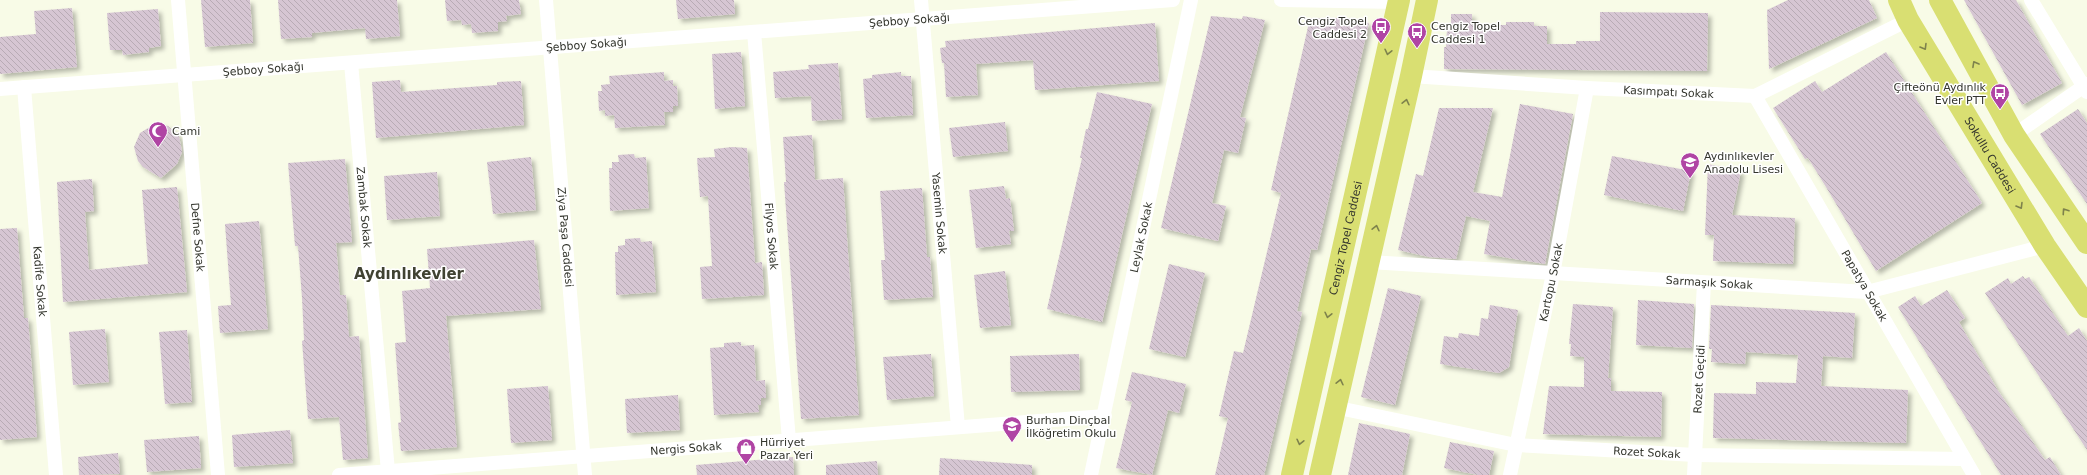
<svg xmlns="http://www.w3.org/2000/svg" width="2087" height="475" font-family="'DejaVu Sans',sans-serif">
<defs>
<pattern id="building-back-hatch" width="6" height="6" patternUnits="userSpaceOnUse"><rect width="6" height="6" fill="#d6c6d3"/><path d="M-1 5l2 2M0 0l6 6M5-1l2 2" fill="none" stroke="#b8abb5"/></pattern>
<filter id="shadow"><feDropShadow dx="3.5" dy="3.5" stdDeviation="2" flood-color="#0004"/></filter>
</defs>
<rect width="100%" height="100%" fill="#f8fbe7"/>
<g fill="url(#building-back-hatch)" filter="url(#shadow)">
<polygon points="201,0 250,0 253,43 205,47"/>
<polygon points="278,0 397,0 400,36 366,39 365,28 312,33 312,37 281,39"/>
<polygon points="445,0 519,0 521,14 506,16 507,21 498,22 498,31 472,33 471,24 462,25 461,20 447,21"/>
<polygon points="676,0 734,0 735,14 678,19"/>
<polygon points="1788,0 1869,0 1877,18 1769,69 1767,10"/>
<polygon points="1964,0 2016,0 2062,83 2022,105"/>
<polygon points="72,8 77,67 0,74 0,37 36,34 34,11"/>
<polygon points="158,9 161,46 149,48 149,52 123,55 122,50 110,50 107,13"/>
<polygon points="1600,12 1708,13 1707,71 1444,69 1444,47 1446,47 1447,28 1451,28 1451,14 1472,14 1472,25 1506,25 1506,22 1534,22 1534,26 1547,26 1547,44 1576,44 1576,41 1600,41"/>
<polygon points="1211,16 1242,19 1243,16 1265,20 1240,117 1246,118 1238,153 1224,150 1212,203 1226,206 1218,241 1161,228"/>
<polygon points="1310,18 1349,18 1369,23 1317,250 1311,249 1297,311 1302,312 1264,475 1215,475 1228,418 1219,416 1234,351 1243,353 1281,193 1271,190"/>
<polygon points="1155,23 1159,81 1035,90 1033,60 976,64 978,95 946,97 944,63 942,63 940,48 946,47 945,41"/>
<polygon points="741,52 745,106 715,109 712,54"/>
<polygon points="1886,52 1982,203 1876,271 1826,187 1808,158 1805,159 1773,108 1815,81 1822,92"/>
<polygon points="838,63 842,119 812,121 811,96 775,98 773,72 809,69 808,65"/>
<polygon points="664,72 664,81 673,80 673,86 677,86 678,106 673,106 673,112 664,112 665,125 615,128 614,115 605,116 605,110 599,111 598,91 602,91 601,85 610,84 609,76"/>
<polygon points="901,72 901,76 911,76 913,115 866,118 863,79 872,78 872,75"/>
<polygon points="400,80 401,92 497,85 497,82 521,81 524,125 376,138 372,82"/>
<polygon points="1097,92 1152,104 1102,322 1047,309 1082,158 1080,158 1086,129 1088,129"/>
<polygon points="1520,104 1573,114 1545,264 1484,254 1490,221 1466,216 1456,259 1429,257 1398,250 1416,174 1423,176 1439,108 1493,108 1473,192 1502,197"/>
<polygon points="2078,109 2087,123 2087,204 2040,134"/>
<polygon points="1005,122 1008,151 953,157 949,128"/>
<polygon points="160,124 168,126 179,136 182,152 177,164 161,178 143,167 138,161 134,147 140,133 153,125"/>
<polygon points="812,135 815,180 843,178 859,415 801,419 784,182 786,182 783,137"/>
<polygon points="732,147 747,148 755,263 762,262 764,295 702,299 700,267 712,266 708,196 700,197 697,158 715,157 714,149"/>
<polygon points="634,154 635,158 646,157 649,208 610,211 609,168 612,168 612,162 619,162 618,155"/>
<polygon points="1612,156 1691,171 1683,211 1604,195"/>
<polygon points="531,157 536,210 493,214 487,162"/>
<polygon points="345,159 352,242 336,243 340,295 346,295 349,337 359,336 368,458 343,460 339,417 308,419 302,341 304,340 302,298 298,246 295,246 288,163"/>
<polygon points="1708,164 1741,171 1732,215 1795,218 1793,264 1713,261 1714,235 1705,235"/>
<polygon points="437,172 440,216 387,220 384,176"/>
<polygon points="92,179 94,211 85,212 89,270 148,264 142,190 177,187 187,292 63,302 57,182"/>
<polygon points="1004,186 1006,199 1010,198 1014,231 1009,231 1011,244 976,248 969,190"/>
<polygon points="922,188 927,257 930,257 933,297 884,300 881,260 885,260 880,191"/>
<polygon points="259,221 268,329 220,333 218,306 231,305 225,224"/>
<polygon points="17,228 24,318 28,318 37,437 0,440 0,229"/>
<polygon points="640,238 641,242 652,241 656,292 616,295 615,252 618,252 618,246 625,245 625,239"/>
<polygon points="534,240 541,309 446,316 457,447 401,451 398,423 401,422 395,343 406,342 402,291 430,288 427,249"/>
<polygon points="1169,264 1205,273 1185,357 1149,349"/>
<polygon points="1005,271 1011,325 980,328 974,275"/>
<polygon points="2023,276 2025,279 2029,277 2068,336 2079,328 2087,341 2087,450 1985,293 2008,278 2011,284"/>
<polygon points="1388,288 1421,296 1395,405 1361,397"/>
<polygon points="1947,290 1965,318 1959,322 1997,389 2045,460 2050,457 2061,475 2001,475 1898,307 1915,296 1921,306"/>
<polygon points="1638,300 1694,304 1692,348 1636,345"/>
<polygon points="1573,304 1613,307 1608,378 1611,378 1611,391 1662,392 1661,437 1543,434 1549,386 1584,387 1584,357 1570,356 1571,344 1569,344"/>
<polygon points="1490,305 1518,310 1509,367 1499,373 1440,364 1444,336 1458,338 1459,333 1479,336 1481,318 1488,319"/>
<polygon points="1711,305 1855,313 1852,358 1823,356 1821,386 1908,390 1906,443 1713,438 1714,393 1756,394 1756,382 1796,383 1798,355 1746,352 1745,364 1711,362 1712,349 1709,349"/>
<polygon points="105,329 109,382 73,385 69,332"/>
<polygon points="187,330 192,402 165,404 159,332"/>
<polygon points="741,342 741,346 754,345 756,381 765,380 766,398 761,398 761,405 758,405 759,412 714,415 710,348 724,347 724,343"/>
<polygon points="931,354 934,396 887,400 883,357"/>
<polygon points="1079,354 1080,390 1011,392 1010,356"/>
<polygon points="1132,372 1186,384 1179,413 1168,410 1152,475 1116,468 1132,402 1125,400"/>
<polygon points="548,386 552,440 511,443 507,389"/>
<polygon points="678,395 680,430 627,433 625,399"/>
<polygon points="1359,423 1410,434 1402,475 1348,475"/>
<polygon points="290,430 293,463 234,467 232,435"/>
<polygon points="199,436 201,468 147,472 144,440"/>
<polygon points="1450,442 1494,451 1489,475 1478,475 1444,468"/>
<polygon points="118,453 120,474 79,475 78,457"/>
<polygon points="793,457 794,475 697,475 696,465"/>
<polygon points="940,458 1032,465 1032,475 939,475"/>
<polygon points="877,461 878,475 826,475 826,465"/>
</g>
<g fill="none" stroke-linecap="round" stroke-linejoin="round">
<g stroke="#fff" stroke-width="14">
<path id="s1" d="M 178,0 L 218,475"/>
<path id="s2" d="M 546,0 L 585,475"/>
<path id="s3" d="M 921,0 L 958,427"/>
<polyline points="1281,0 1399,2"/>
<polyline points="2031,0 2087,92"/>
<path id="s4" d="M 754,32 L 789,440"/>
<path id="s5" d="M 351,63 L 388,471"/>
<path id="s6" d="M 1411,76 L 1587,88 L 1755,96 L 1908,20"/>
<path id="s7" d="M 24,87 L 56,475"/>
<path id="s8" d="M 0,89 L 1173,0"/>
<path id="s9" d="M 1755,96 L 1974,475"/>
<polyline points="2014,135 2087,84"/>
<path id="s10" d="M 1369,262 L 1867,292 L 2045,246"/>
<path id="s11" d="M 1334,407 L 1516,445 L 1695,455 L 1964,459"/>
<path id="s12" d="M 339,475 L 1105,416"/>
<path id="s13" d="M 1091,475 L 1191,0"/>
<path id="s14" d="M 1510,475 L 1553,274 L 1587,88"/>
<path id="s15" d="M 1694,475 L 1704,283"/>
</g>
<g stroke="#d9df72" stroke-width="22">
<path id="s16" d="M 1899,0 L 1908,20 L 2045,246 L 2087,307"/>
<polyline points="1940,0 2014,135 2087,243"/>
<path id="s17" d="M 1292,475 L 1399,0"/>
<polyline points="1320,475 1411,76 1427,0"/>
</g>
</g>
<defs><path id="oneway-chevron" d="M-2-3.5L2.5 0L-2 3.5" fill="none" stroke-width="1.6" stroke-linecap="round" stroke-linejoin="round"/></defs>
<g stroke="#7e824c">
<use href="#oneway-chevron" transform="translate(1924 47) rotate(59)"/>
<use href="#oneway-chevron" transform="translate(1388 52) rotate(103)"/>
<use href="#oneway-chevron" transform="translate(1975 64) rotate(-119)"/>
<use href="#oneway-chevron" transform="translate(1406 102) rotate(-77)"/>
<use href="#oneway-chevron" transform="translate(2020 206) rotate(59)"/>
<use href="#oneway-chevron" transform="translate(2065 211) rotate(-124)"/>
<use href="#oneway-chevron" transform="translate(1376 228) rotate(-77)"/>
<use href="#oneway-chevron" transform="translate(1328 315) rotate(103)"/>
<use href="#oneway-chevron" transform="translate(1340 382) rotate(-77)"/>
<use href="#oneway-chevron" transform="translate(1300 442) rotate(103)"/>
</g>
<defs>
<symbol id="bus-pin" viewBox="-11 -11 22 30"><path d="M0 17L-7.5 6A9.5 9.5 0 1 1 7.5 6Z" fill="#b044a4" stroke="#fff"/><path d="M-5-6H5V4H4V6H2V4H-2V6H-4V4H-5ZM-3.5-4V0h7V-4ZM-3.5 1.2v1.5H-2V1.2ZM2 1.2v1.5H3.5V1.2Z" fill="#fff"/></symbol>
<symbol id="mosque-pin" viewBox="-11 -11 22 30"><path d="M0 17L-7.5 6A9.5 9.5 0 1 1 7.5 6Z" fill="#b044a4" stroke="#fff"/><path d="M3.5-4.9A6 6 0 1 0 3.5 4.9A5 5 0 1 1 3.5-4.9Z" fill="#fff"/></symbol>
<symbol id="school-pin" viewBox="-11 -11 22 30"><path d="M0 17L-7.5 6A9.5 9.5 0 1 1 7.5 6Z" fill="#b044a4" stroke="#fff"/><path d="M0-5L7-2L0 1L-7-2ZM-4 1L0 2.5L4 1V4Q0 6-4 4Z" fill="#fff"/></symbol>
<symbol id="shop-pin" viewBox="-11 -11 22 30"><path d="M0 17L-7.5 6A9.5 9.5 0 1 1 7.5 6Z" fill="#b044a4" stroke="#fff"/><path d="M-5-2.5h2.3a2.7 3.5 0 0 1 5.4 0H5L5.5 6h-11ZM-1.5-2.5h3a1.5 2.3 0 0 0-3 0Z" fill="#fff"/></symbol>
</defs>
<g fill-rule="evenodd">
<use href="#bus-pin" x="1370" y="16" width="22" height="30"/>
<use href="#bus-pin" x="1406" y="21" width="22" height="30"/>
<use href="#bus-pin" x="1989" y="82" width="22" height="30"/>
<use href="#mosque-pin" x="147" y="120" width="22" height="30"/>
<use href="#school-pin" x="1679" y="151" width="22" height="30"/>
<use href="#school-pin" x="1001" y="415" width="22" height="30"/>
<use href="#shop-pin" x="735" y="437" width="22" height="30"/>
</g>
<g text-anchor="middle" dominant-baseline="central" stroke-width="3" stroke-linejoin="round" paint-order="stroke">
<g font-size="11" fill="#33352d" stroke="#fff">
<text stroke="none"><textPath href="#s8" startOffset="912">Şebboy Sokağı</textPath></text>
<text stroke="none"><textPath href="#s8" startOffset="588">Şebboy Sokağı</textPath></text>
<text stroke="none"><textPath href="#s8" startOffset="264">Şebboy Sokağı</textPath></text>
<text stroke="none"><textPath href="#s6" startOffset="258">Kasımpatı Sokak</textPath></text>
<text stroke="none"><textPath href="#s16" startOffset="180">Sokullu Caddesi</textPath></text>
<text stroke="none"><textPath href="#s5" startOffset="145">Zambak Sokak</textPath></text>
<text stroke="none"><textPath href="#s3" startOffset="214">Yasemin Sokak</textPath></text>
<text stroke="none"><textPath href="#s4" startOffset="205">Filyos Sokak</textPath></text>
<text stroke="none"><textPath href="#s1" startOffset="238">Defne Sokak</textPath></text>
<text stroke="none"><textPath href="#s2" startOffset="238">Ziya Paşa Caddesi</textPath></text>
<text stroke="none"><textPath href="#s13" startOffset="243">Leylak Sokak</textPath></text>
<text stroke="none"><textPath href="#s17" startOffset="243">Cengiz Topel Caddesi</textPath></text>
<text stroke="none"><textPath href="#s7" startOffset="195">Kadife Sokak</textPath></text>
<text stroke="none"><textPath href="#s14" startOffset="197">Kartopu Sokak</textPath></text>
<text stroke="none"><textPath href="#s10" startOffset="341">Sarmaşık Sokak</textPath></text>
<text stroke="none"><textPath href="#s9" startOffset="219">Papatya Sokak</textPath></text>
<text stroke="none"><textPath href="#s15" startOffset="96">Rozet Geçidi</textPath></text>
<text stroke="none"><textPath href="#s12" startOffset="348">Nergis Sokak</textPath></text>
<text stroke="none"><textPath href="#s11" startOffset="317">Rozet Sokak</textPath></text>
</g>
<g font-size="11" fill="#33352d" stroke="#fff" text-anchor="start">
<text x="1367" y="21" text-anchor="end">Cengiz Topel<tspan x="1367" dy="13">Caddesi 2</tspan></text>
<text x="1431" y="26">Cengiz Topel<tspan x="1431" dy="13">Caddesi 1</tspan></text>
<text x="1986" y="87" text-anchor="end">Çifteönü Aydınlık<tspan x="1986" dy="13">Evler PTT</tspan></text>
<text x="172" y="131">Cami</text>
<text x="1704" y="156">Aydınlıkevler<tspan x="1704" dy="13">Anadolu Lisesi</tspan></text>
<text x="1026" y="420">Burhan Dinçbal<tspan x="1026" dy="13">İlköğretim Okulu</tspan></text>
<text x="760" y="442">Hürriyet<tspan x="760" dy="13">Pazar Yeri</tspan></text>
</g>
<g font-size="15" font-weight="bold" fill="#404232" stroke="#fff">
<text x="409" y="274">Aydınlıkevler</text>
</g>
</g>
</svg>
